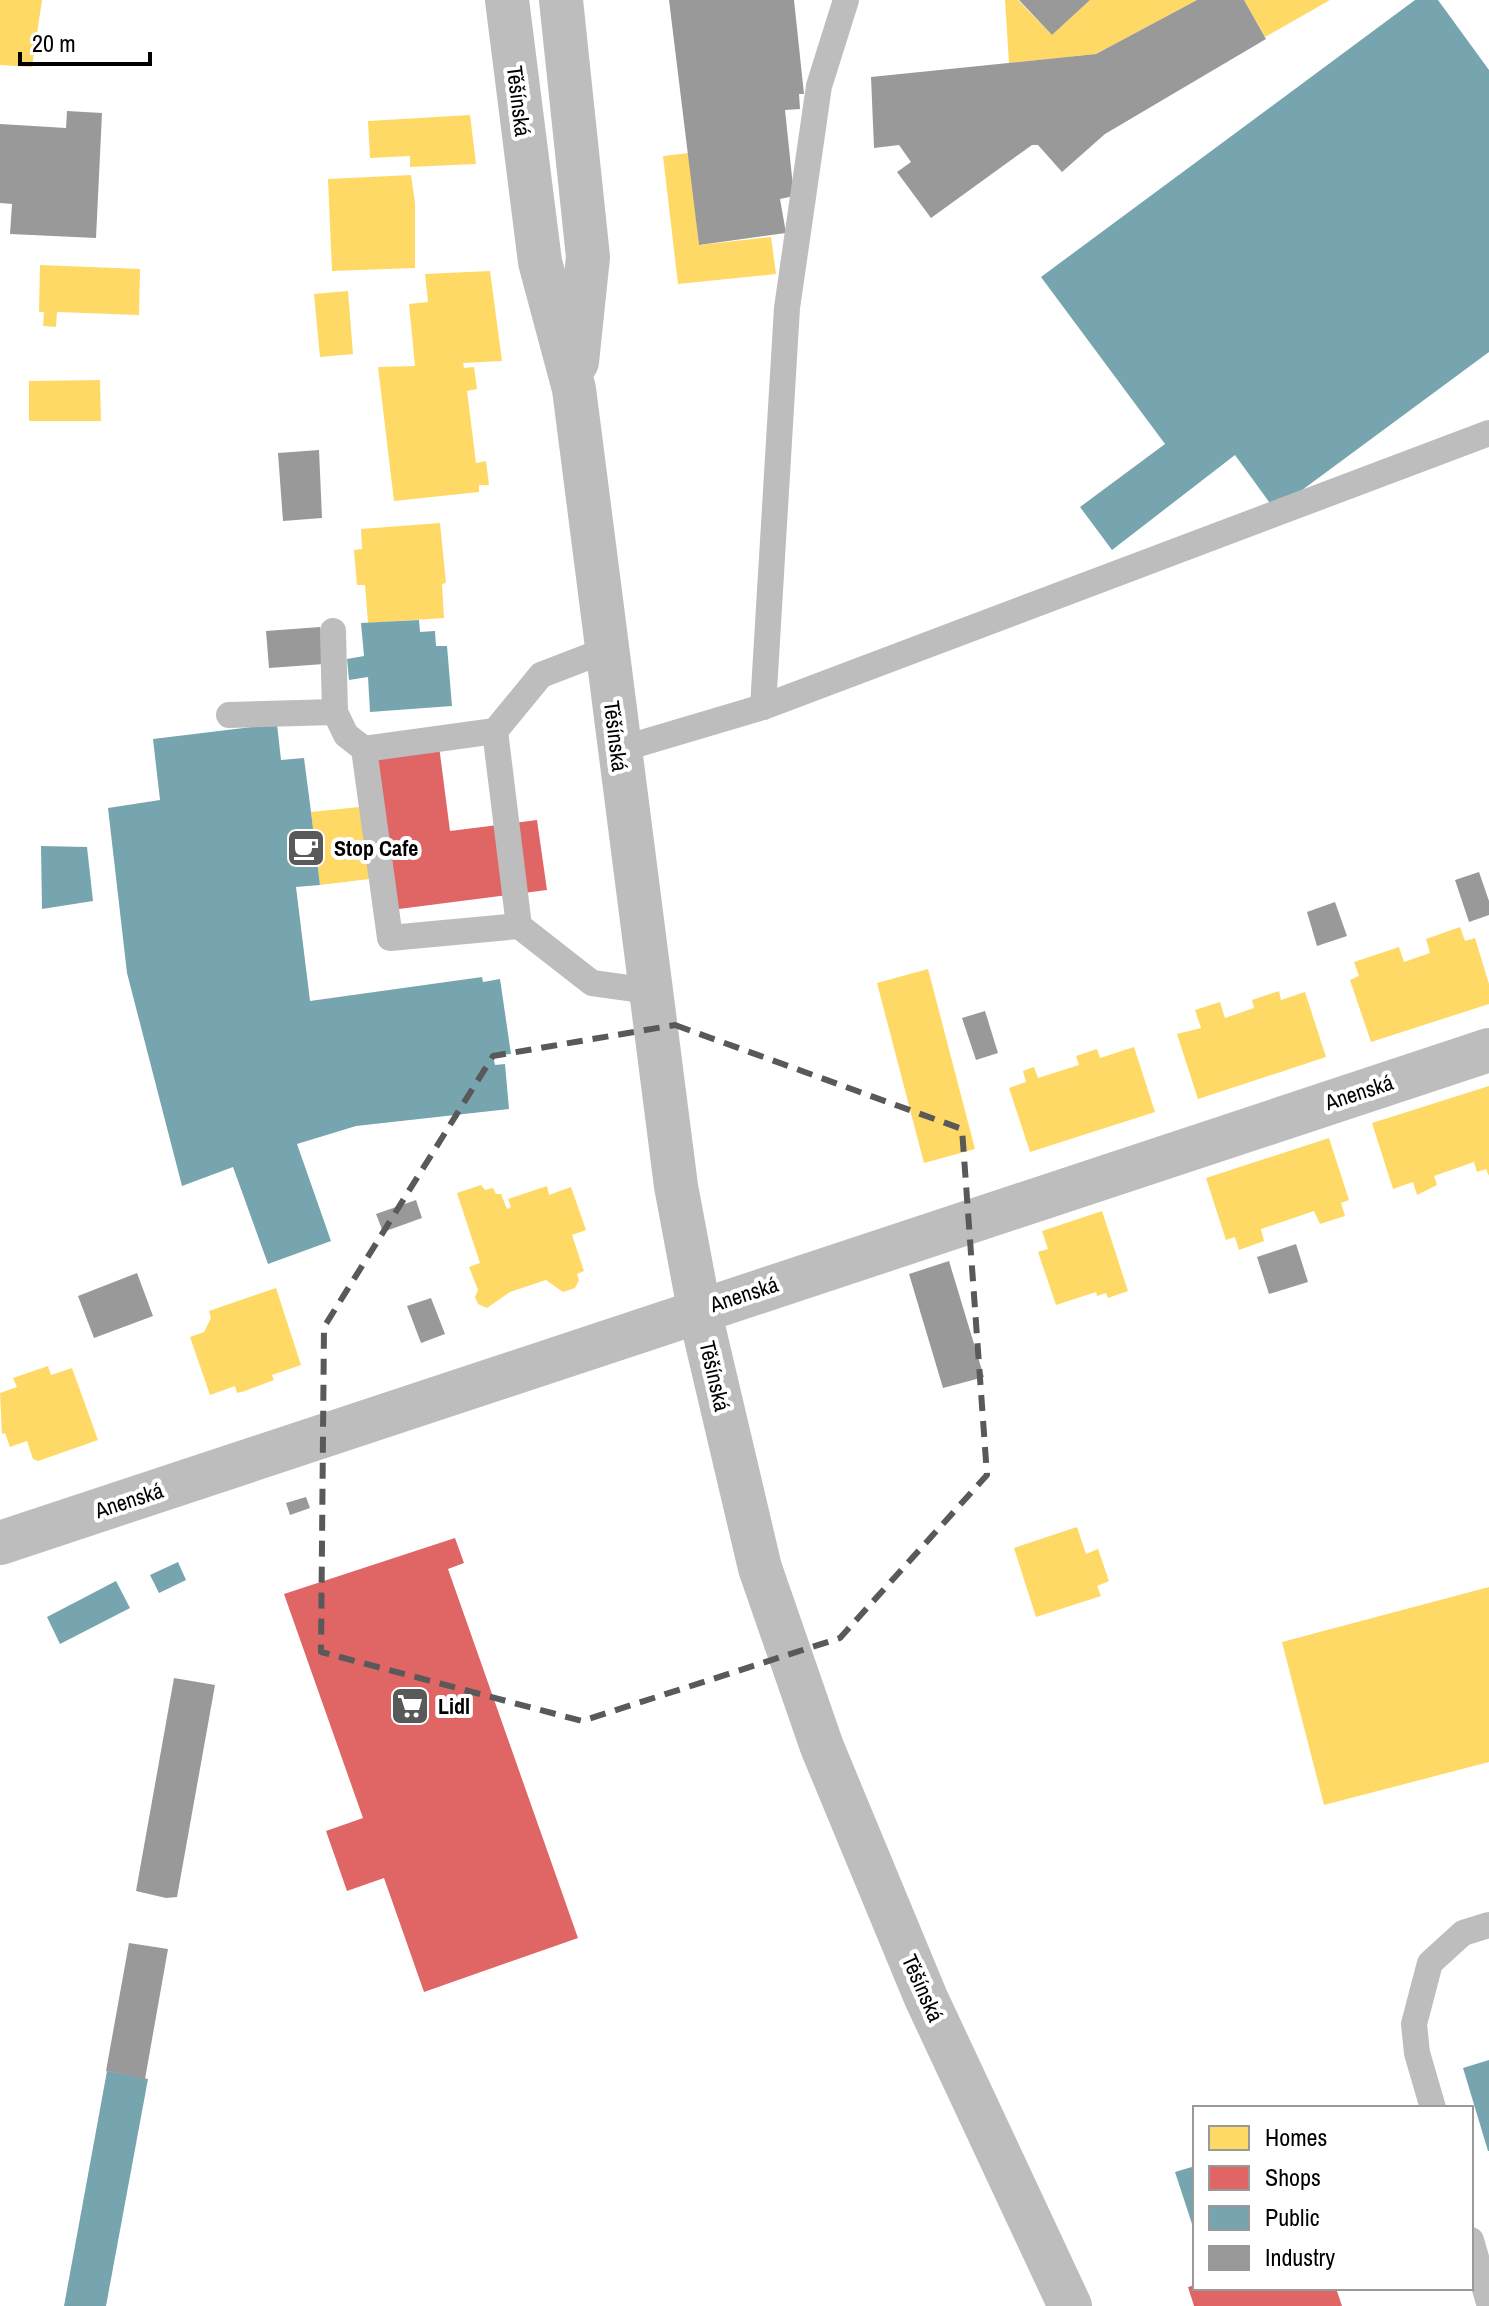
<svg xmlns="http://www.w3.org/2000/svg" width="1489" height="2306" font-family="'Archivo Narrow',sans-serif">
<rect width="100%" height="100%" fill="#fff"/>
<g fill="#ffd966">
<polygon points="0,0 42,0 32,67 0,65"/>
<polygon points="1005,0 1018,0 1052,35 1090,0 1197,0 1096,54 1009,63"/>
<polygon points="1244,0 1330,0 1265,37"/>
<polygon points="470,115 476,164 410,167 410,156 370,158 368,121"/>
<polygon points="689,153 699,245 771,237 776,274 678,284 663,156"/>
<polygon points="411,175 415,203 415,268 332,271 328,179"/>
<polygon points="40,265 140,269 139,315 57,312 56,327 43,326 44,312 39,312"/>
<polygon points="490,271 502,361 463,363 464,368 474,367 477,389 467,391 476,463 486,461 489,485 479,485 479,492 394,501 378,367 415,366 409,304 428,302 425,274"/>
<polygon points="348,291 353,354 320,357 314,294"/>
<polygon points="100,380 101,421 29,421 29,381"/>
<polygon points="440,523 446,583 442,584 444,618 368,623 365,585 357,585 354,550 362,549 361,529"/>
<polygon points="378,805 386,877 320,885 311,812"/>
<polygon points="1460,927 1465,941 1475,938 1489,984 1489,1004 1371,1042 1350,980 1359,976 1354,962 1399,947 1404,962 1430,953 1426,939"/>
<polygon points="928,969 975,1149 924,1163 877,983"/>
<polygon points="1279,991 1281,1000 1305,992 1326,1057 1198,1099 1177,1034 1201,1028 1195,1010 1220,1002 1225,1018 1254,1008 1252,1000"/>
<polygon points="1134,1047 1155,1112 1030,1152 1009,1088 1026,1082 1023,1071 1034,1067 1038,1078 1079,1065 1076,1056 1097,1049 1100,1058"/>
<polygon points="1489,1086 1489,1176 1486,1169 1477,1172 1474,1162 1434,1176 1437,1185 1417,1195 1413,1182 1393,1189 1372,1123"/>
<polygon points="1329,1138 1349,1200 1341,1203 1345,1216 1320,1224 1314,1211 1261,1229 1264,1241 1239,1250 1235,1237 1226,1240 1206,1178"/>
<polygon points="481,1185 485,1190 493,1188 496,1194 501,1194 507,1209 511,1207 508,1199 547,1186 549,1195 571,1187 586,1230 572,1235 584,1271 577,1274 579,1280 575,1288 563,1292 546,1280 510,1292 487,1308 478,1304 475,1297 478,1290 469,1267 480,1263 457,1193"/>
<polygon points="1102,1211 1128,1291 1108,1298 1106,1293 1097,1296 1096,1292 1056,1305 1038,1252 1048,1249 1042,1231"/>
<polygon points="276,1288 301,1365 272,1375 274,1380 245,1391 237,1393 235,1386 210,1395 190,1337 204,1332 211,1318 209,1311"/>
<polygon points="48,1366 51,1375 72,1368 98,1440 38,1461 33,1459 27,1441 10,1447 5,1433 2,1434 0,1393 17,1387 13,1378"/>
<polygon points="1077,1527 1086,1554 1098,1549 1109,1581 1097,1586 1101,1596 1036,1617 1014,1548"/>
<polygon points="1489,1587 1489,1762 1324,1805 1282,1642"/>
</g>
<g fill="#e06666">
<polygon points="439,746 450,831 537,820 547,890 391,910 370,756"/>
<polygon points="455,1538 464,1563 448,1569 578,1938 424,1992 384,1878 347,1891 326,1831 363,1818 284,1594"/>
<polygon points="1195,2285 1336,2288 1342,2306 1194,2306 1188,2287"/>
</g>
<g fill="#76a5af">
<polygon points="1415,0 1438,0 1489,70 1489,352 1275,510 1235,455 1112,550 1080,507 1165,444 1041,277"/>
<polygon points="419,620 420,632 435,631 436,646 447,646 452,706 370,712 368,677 349,680 347,659 364,656 361,623"/>
<polygon points="277,724 281,760 304,758 311,812 320,885 296,887 310,1001 482,977 483,982 500,979 511,1054 493,1056 495,1065 505,1064 509,1109 356,1126 297,1144 331,1241 268,1264 233,1167 182,1186 127,973 108,808 160,800 153,739"/>
<polygon points="41,846 87,847 93,901 42,909"/>
<polygon points="178,1562 186,1580 159,1593 150,1575"/>
<polygon points="116,1581 130,1608 60,1644 47,1617"/>
<polygon points="1489,2060 1489,2151 1488,2151 1463,2068"/>
<polygon points="107,2071 148,2079 106,2306 64,2306"/>
<polygon points="1195,2166 1195,2230 1194,2230 1175,2172"/>
</g>
<g fill="#999">
<polygon points="669,0 794,0 804,94 799,94 800,109 785,110 794,196 780,199 786,233 699,245"/>
<polygon points="1019,0 1090,0 1052,35"/>
<polygon points="1197,0 1244,0 1266,39 1105,134 1062,172 1038,145 1032,145 931,218 897,172 911,162 899,145 874,148 871,77 1096,54"/>
<polygon points="67,111 102,113 96,238 10,234 12,204 0,203 0,124 66,128"/>
<polygon points="319,450 322,518 283,521 278,453"/>
<polygon points="320,627 324,664 269,668 266,631"/>
<polygon points="1479,872 1489,901 1489,915 1469,922 1455,880"/>
<polygon points="1335,902 1347,936 1317,946 1307,912"/>
<polygon points="985,1011 998,1053 976,1060 962,1018"/>
<polygon points="416,1200 422,1218 383,1232 376,1214"/>
<polygon points="1296,1244 1308,1282 1269,1294 1257,1257"/>
<polygon points="949,1261 984,1377 943,1388 909,1274"/>
<polygon points="137,1273 153,1316 94,1338 78,1296"/>
<polygon points="431,1298 445,1334 421,1343 407,1306"/>
<polygon points="306,1497 310,1508 290,1515 286,1503"/>
<polygon points="174,1678 215,1685 177,1897 166,1898 136,1891"/>
<polygon points="129,1943 168,1949 145,2079 106,2071"/>
</g>
<g fill="none" stroke-linecap="round" stroke-linejoin="round">
<g stroke="#bdbdbd" stroke-width="26">
<polyline points="333,631 335,712"/>
<polyline points="606,650 541,675 495,731 364,749 390,938 519,926 592,983 650,991"/>
<polyline points="763,707 787,308 819,86 846,0"/>
<polyline points="229,715 335,712 346,735 364,749"/>
<polyline points="495,731 519,926"/>
<polyline points="618,750 763,707 1489,433"/>
<polyline points="1433,2108 1417,2053 1414,2024 1430,1963 1463,1933 1489,1925"/>
<polyline points="1471,2240 1489,2303"/>
</g>
<polyline stroke="#bdbdbd" stroke-width="44" points="0,1543 1489,1050"/>
<g stroke="#bdbdbd" stroke-width="44">
<polyline points="507,0 540,262 574,389 676,1186 699,1309 760,1568 822,1747 926,1998 1070,2306"/>
<polyline points="561,0 588,257 577,362"/>
</g>
</g>
<path fill="none" stroke="#595959" stroke-width="6" stroke-dasharray="16 10" stroke-linejoin="round" d="M 675,1025 L 962,1129 L 987,1475 L 840,1638 L 582,1721 L 321,1652 L 324,1327 L 493,1056 Z"/>
<defs>
<symbol id="cafe-square" viewBox="-11 -11 22 22"><rect x="-9" y="-9" width="18" height="18" rx="4" fill="#595959" stroke="#fff"/><path d="M-5.5-4.5H6V0H3Q3 3.5 0 3.5H-2.5Q-5.5 3.5-5.5 0ZM3-3.2v2h1.7v-2ZM-6 4.5H4V6H-6Z" fill="#fff"/></symbol>
<symbol id="supermarket-square" viewBox="-11 -11 22 22"><rect x="-9" y="-9" width="18" height="18" rx="4" fill="#595959" stroke="#fff"/><path d="M-6-5.5h2.5l.6 2H6L4.5 2H-2.5L-4.4-4H-6ZM-1.5 3.2a1.3 1.3 0 1 0 .1 0ZM3 3.2a1.3 1.3 0 1 0 .1 0Z" fill="#fff"/></symbol>
</defs>
<g fill-rule="evenodd">
<use href="#cafe-square" x="284" y="826" width="44" height="44"/>
<use href="#supermarket-square" x="388" y="1684" width="44" height="44"/>
</g>
<g text-anchor="middle" dominant-baseline="central" stroke-width="8" stroke-linejoin="round" paint-order="stroke">
<g font-size="22" fill="#000" stroke="#fff">
<text transform="translate(519 101) rotate(83)">Těšínská</text>
<text transform="translate(616 736) rotate(83)">Těšínská</text>
<text transform="translate(1359 1092) rotate(-18)">Anenská</text>
<text transform="translate(744 1294) rotate(-18)">Anenská</text>
<text transform="translate(715 1376) rotate(77)">Těšínská</text>
<text transform="translate(129 1500) rotate(-18)">Anenská</text>
<text transform="translate(923 1988) rotate(66)">Těšínská</text>
</g>
<g font-size="22" font-weight="bold" fill="#000" stroke="#fff" text-anchor="start">
<text x="334" y="848">Stop Cafe</text>
<text x="438" y="1706">Lidl</text>
</g>
</g>
<rect x="1193" y="2106" width="280" height="184" fill="#ffffff" stroke="#999999" stroke-width="2"/>
<rect x="1209" y="2126" width="40" height="24" fill="#ffd966" stroke="#999999" stroke-width="2"/>
<text x="1265" y="2146" font-size="24" fill="#000000">Homes</text>
<rect x="1209" y="2166" width="40" height="24" fill="#e06666" stroke="#999999" stroke-width="2"/>
<text x="1265" y="2186" font-size="24" fill="#000000">Shops</text>
<rect x="1209" y="2206" width="40" height="24" fill="#76a5af" stroke="#999999" stroke-width="2"/>
<text x="1265" y="2226" font-size="24" fill="#000000">Public</text>
<rect x="1209" y="2246" width="40" height="24" fill="#999999" stroke="#999999" stroke-width="2"/>
<text x="1265" y="2266" font-size="24" fill="#000000">Industry</text>
<path d="M20 52v12h130v-12" fill="none" stroke="#000000" stroke-width="4"/>
<text x="32" y="52" font-size="24" fill="#000000" stroke="#ffffff" stroke-width="6" paint-order="stroke">20 m</text>
</svg>
